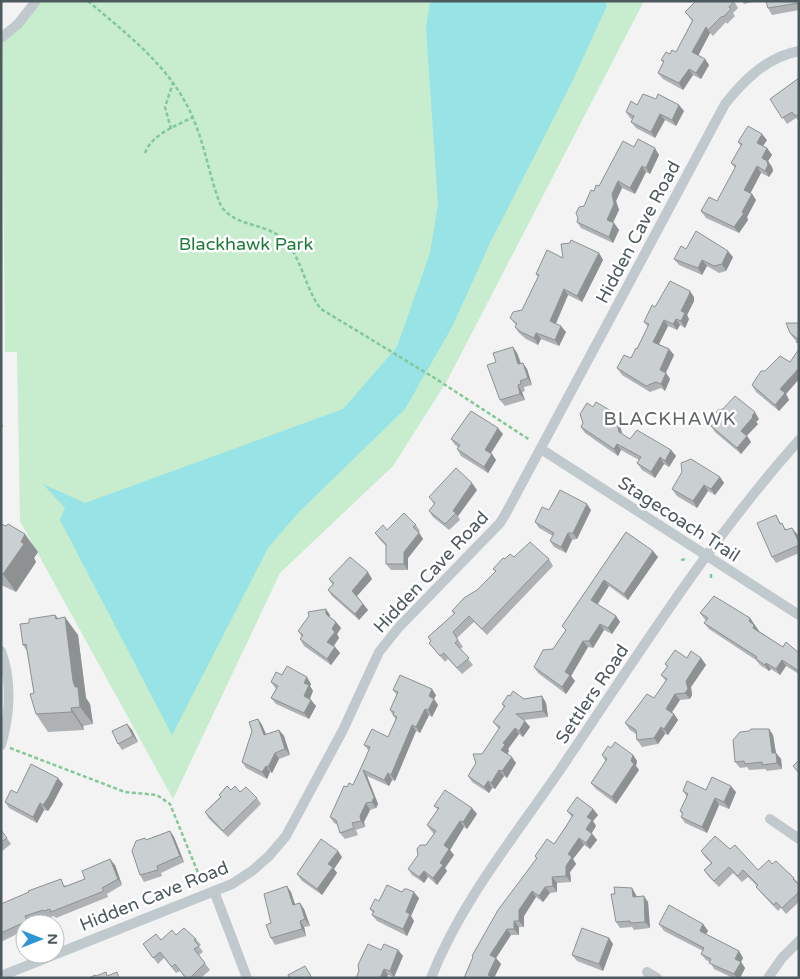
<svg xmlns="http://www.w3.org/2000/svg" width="800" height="979" font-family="'Varela Round',sans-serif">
<rect width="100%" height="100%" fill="#f4f3f3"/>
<polygon fill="#c7ecce" points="36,1 644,1 447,381 393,466 280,573 173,799 20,521 17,352 5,352 2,38"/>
<polygon fill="#98e3e5" points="430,1 605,1 607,6 571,84 490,243 452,327 405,409 299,512 268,548 172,735 60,520 65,508 43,484 85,503 343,409 397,347 430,253 438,205 426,28"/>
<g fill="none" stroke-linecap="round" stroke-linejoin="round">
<g stroke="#82c898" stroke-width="2.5" stroke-dasharray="4 2.5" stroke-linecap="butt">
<path d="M 88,1 C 129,36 175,70 195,123 C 206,150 210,179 221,206 C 236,228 267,222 285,241 C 302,258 305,289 321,309 L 433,377 L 530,440"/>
<polyline points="171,129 165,107 173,83"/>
<path d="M 145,153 C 152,134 176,126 193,117"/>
<polyline points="1,426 3,426"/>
<polyline points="702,531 702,536"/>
<polyline points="727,551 732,550"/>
<polyline points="681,560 686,559"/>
<polyline points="711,574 711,579"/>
<polyline points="10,748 125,792 157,795 170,804 203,885"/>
</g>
<g stroke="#c0c9cd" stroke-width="10">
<polyline points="1,38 18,24 36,1"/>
<polyline points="541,449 799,615"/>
<path d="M 1,651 C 12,681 10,715 1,745"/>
<polyline points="770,819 799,839"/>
<polyline points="214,891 247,978"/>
<polyline points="647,972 657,978"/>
<path d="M 1,976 L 232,884 L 252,871 L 269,856 L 286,836 L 343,730 L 379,652 L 399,627 L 500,523 L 506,513 L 725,104 C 744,80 767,57 799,51"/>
<path d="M 431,978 C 461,901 516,835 562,767 C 638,655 709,541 799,440"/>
<polyline points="768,978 782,958 799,941"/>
</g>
</g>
<g fill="#aeb2b4">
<polygon points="734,1 738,8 733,13 735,16 727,24 726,22 713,36 710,33 698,55 705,59 709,65 701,79 693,75 683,90 663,79 658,73 664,63 661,60 670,54 676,52 692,21 685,12"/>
<polygon points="742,1 756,1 744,4"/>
<polygon points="799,1 799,10 772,15 768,8"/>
<polygon points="799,78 799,121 796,118 787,124 770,99"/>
<polygon points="637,105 684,111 676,126 665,120 655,138 636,128 631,122 632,119 630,118 626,112"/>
<polygon points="767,140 763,146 767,148 772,155 768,161 772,167 773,171 769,177 761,173 750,193 752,194 756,200 747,217 748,220 739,233 706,218 701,211 717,201 735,168 731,163 741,146 738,142"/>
<polygon points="634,147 659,155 650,174 646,172 635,194 622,188 616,201 619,210 613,223 614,223 619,230 613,243 581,228 577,222 584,206 594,191"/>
<polygon points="686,249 733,257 726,271 719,273 707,266 702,275 679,265 674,259"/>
<polygon points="599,253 603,260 582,302 568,295 556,324 566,332 559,346 541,339 538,345 526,339 519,333 515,327 516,325 510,318 522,310 538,277 536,274 563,258"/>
<polygon points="694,297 694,301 687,315 689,319 685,328 680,325 677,330 668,326 659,344 669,349 674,355 666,373 670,379 665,391 661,388 650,392 622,375 617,368 631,358 637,349 648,327 644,322 655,307"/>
<polygon points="799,324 799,345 797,341 794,339 790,333"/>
<polygon points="513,347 517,353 521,363 527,369 532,385 524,387 525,391 522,392 525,400 505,406 500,400 496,362"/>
<polygon points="799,379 786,394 789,400 779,411 756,392 752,385"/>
<polygon points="593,407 622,421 620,425 622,434 630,439 671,450 676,456 669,467 664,464 655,478 642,470 637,463 639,460 621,450 618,456 585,433 581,427"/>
<polygon points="759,419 756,422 758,424 747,436 751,442 741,454 715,432 711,426"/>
<polygon points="503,434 491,453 496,460 488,473 461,456 457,449 458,447 455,445 451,439"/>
<polygon points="720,477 724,483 715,495 708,491 697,508 677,496 672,489"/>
<polygon points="477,490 458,516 460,520 449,530 433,517 429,511 434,504 429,497"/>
<polygon points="549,510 591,510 577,539 572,540 566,553 554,547 550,541 553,536 539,528 535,522"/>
<polygon points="776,515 781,524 787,530 797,534 799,538 799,553 776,563 772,557"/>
<polygon points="1,524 38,552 34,558 36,562 16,592 1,585"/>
<polygon points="416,525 420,531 419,532 423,539 408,558 408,570 391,570 386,564 386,546 380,540 375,533 387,530"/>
<polygon points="626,532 658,557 628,600 609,586 597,604 616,616 620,622 612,634 604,630 593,648 588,647 571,676 575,681 566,694 538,673 534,667 553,649 566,631 562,626"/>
<polygon points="514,557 549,559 553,566 487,635 474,622 457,638 463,647 460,649 473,665 462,674 448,659 445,662 429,643 431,641 428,637 454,614 452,611 477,590 496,572 493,569 505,559"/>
<polygon points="329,579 372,579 357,596 368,610 359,620 332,596 328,590 333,585"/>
<polygon points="700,613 750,618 759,631 783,647 799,653 799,674 786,666 780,675 771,669 769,671 760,665 756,660 709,629 704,623 706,621"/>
<polygon points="55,615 58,618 78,635 86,698 90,704 93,724 83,726 84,730 48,732 36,714 34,693 27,651 23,645 29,623"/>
<polygon points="330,615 330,617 336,622 341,628 337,634 339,638 334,646 340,653 331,665 304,646 300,639 302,637 298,631"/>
<polygon points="687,658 701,658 706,665 691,687 692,695 690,699 680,700 672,712 674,714 678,720 668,735 665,734 658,744 642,747 637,740 636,734 630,730 625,723 654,698 666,681 661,675 667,667 665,664"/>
<polygon points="282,675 311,684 310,686 313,691 310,699 316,706 309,719 276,704 271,698 276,689 271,682"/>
<polygon points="393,690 436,695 434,699 438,705 432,717 429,715 420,733 416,731 395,781 392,780 389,786 367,776 378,804 376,808 370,810 364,822 365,827 356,830 358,835 345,839 340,833 338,825 334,823 330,817 347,787 353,785 369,751 364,745 388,737 396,720 390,710 397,695"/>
<polygon points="510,696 524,699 542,696 546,703 548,717 524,720 530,727 523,737 519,734 508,749 509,751 507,754 516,763 507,778 504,776 495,789 492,788 489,793 472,782 468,776 499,729 493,722 504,707 502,704"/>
<polygon points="258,719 262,725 266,734 279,730 284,736 290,755 279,759 272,773 270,772 267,779 246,768 242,762"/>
<polygon points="127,724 132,730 138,742 122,750 118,744"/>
<polygon points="769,729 773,735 776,753 781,759 782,769 767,771 765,769 749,770 747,767 740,768 735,762"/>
<polygon points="611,748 633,755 637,761 636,766 639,770 616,804 596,789 591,783 606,762 602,755"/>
<polygon points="63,784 52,805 48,811 44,810 37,823 9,808 5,802 17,793"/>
<polygon points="231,790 240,792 257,798 261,804 228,837 209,819 205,812 220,797 219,795"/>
<polygon points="706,790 736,792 729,809 719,805 707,833 685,823 681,817 682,814 680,811 687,797 683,791"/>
<polygon points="434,806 472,808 477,814 467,829 464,827 450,850 454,855 445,868 447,871 437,885 428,877 424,883 412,875 408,869 434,834 432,832 427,825 438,810"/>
<polygon points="593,809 598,815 593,821 596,826 592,833 597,840 590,849 584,845 573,859 576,864 570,872 571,882 557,883 557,892 550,893 543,902 536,897 524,916 524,927 519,927 519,935 511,935 496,958 501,964 494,978 464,978 473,958 472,956 536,859 535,856 554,844 572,817 567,811"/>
<polygon points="1,830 11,844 1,852"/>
<polygon points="170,831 174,837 184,862 161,873 162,876 144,882 140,875 146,840"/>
<polygon points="730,849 758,870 772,864 794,878 799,884 799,902 786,914 781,908 778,911 761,893 756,887 757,886 748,877 742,882 733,873 719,887 708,876 704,870 711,863 705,857 701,851"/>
<polygon points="342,857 334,869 337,873 322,895 302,881 297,874"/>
<polygon points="115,865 122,885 107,894 108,897 56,918 54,916 48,918 47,916 29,922 30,924 25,924 25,930 1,942 1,904 66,885 66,887"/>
<polygon points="632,888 636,895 637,896 648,902 650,928 634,930 632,927 620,928 616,922 615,894"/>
<polygon points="291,892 295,904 304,909 310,926 304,927 306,936 275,945 271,938 271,923"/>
<polygon points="402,892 419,898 411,916 414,921 407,936 377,921 372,915 373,913 370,909 379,901"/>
<polygon points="659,924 703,924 708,931 706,934 739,951 743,958 741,962 745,968 740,978 733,978 714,969 710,962 706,960 701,954 703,951 664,931"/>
<polygon points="176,935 196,939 201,945 199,946 203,952 199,955 210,970 201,978 185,978 180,971 176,973 164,958 158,964 143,944"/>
<polygon points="609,938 613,944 603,971 577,961 572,955"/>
<polygon points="381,950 398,950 403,956 394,977 388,975 356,978"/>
</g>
<g fill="#8d9192">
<polygon points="706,27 710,33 697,58 692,52"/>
<polygon points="705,59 709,65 701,79 696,73"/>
<polygon points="689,69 693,75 683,90 679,83"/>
<polygon points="679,105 684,111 676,126 672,120"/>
<polygon points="660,114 665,120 655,138 651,132"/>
<polygon points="762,134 767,140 761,149 757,143"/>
<polygon points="655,148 659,155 650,174 646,168"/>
<polygon points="767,148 772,155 768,161 772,167 773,171 769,177 765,171 762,158"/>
<polygon points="642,166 646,172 635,194 630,188"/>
<polygon points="757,166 761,173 749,196 744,190"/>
<polygon points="618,181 622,188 616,201 619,210 611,226 607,220 612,194"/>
<polygon points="752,194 756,200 747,217 748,220 739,233 734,227"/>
<polygon points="614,223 619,230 613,243 609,237"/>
<polygon points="728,251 733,257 726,271 722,264"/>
<polygon points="599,253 603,260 582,302 577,296"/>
<polygon points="702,260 707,266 702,275 698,268"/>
<polygon points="564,289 568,295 554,327 550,321"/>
<polygon points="690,291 694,297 694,301 687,315 689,319 685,328 681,321 681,311"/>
<polygon points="676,319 680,325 677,330 673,324"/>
<polygon points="664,320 668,326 657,348 653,342"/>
<polygon points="561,326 566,332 559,346 555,340"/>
<polygon points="536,333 541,339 538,345 534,338"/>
<polygon points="513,347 517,353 523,370 518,364"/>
<polygon points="669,349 674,355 664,376 660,370"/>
<polygon points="523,363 527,369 532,385 528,378"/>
<polygon points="799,368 799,379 786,394 789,400 779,411 775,405 780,389"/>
<polygon points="666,373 670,379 665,391 661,384"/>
<polygon points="518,385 522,392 525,400 520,394"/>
<polygon points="755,412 759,419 756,422 758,424 745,437 741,431"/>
<polygon points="618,415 622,421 620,425 623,438 619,432 616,419"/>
<polygon points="498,428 503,434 489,456 485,450"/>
<polygon points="747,436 751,442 741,454 737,448"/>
<polygon points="617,444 621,450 618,456 614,449"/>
<polygon points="671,450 676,456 669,467 665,461"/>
<polygon points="492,454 496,460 488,473 484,467"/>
<polygon points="660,457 664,464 655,478 651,472"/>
<polygon points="720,477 724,483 715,495 711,489"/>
<polygon points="472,483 477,490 458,516 453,511"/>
<polygon points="704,485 708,491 697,508 693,501"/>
<polygon points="587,504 591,510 577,539 573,533"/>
<polygon points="792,528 797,534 799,538 799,542"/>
<polygon points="419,533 423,539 408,558 408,570 404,564 404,552"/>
<polygon points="568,533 572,540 566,553 561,547"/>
<polygon points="25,534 38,552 34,558 36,562 16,592 3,574"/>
<polygon points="653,551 658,557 628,600 624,594"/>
<polygon points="368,572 372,579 356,597 352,591"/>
<polygon points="604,580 609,586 596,607 591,600"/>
<polygon points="363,604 368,610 359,620 355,614"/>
<polygon points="326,609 330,615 330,620 326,614"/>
<polygon points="55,615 67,631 65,617 78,635 86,698 90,704 93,724 80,707"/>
<polygon points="616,616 620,622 612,634 608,628"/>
<polygon points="750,618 759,631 757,634 749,621"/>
<polygon points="336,622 341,628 337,634 339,638 332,648 327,642 332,629"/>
<polygon points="600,624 604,630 593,648 589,641"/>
<polygon points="583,641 588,647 571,676 575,681 566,694 562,687 565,672"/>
<polygon points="335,647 340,653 331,665 327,659"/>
<polygon points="701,658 706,665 691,687 692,695 690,699 685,693 686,681"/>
<polygon points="782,660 786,666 780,675 776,669"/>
<polygon points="766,663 771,669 769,671 765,665"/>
<polygon points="307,677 311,684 310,686 313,691 308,702 304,696 304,683"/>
<polygon points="432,689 436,695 434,699 438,705 432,717 428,710 429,696"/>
<polygon points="675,694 680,700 670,715 666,709"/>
<polygon points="542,696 546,703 548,717 543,711"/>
<polygon points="311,700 316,706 309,719 304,713"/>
<polygon points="71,708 83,726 84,730 72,712"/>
<polygon points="425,709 429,715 420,733 416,727"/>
<polygon points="674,714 678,720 668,735 664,729"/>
<polygon points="258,719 262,725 269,741 264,735"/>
<polygon points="525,721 530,727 523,737 519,731"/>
<polygon points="127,724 132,730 138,742 133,736"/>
<polygon points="412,725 416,731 395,781 391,775"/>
<polygon points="661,727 665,734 658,744 654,738"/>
<polygon points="515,728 519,734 508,749 509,751 506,757 501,750 503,743"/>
<polygon points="769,729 773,735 777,760 772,753"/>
<polygon points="279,730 284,736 290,755 285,749"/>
<polygon points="275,753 279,759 272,773 268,767"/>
<polygon points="776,753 781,759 782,769 777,763"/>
<polygon points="633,755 637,761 636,766 639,770 616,804 612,797"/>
<polygon points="512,757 516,763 507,778 502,771"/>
<polygon points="266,766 270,772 267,779 262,772"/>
<polygon points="363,770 367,776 378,804 376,808 372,802"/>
<polygon points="499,770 504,776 495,789 491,783"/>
<polygon points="388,773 392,780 389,786 384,780"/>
<polygon points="58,778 63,784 52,805 48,811 43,805"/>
<polygon points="488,781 492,788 489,793 484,787"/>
<polygon points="731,786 736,792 729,809 724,802"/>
<polygon points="715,798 719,805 707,833 702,827"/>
<polygon points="40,803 44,810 37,823 33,817"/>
<polygon points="366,803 370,810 364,822 365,827 361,821 360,816"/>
<polygon points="472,808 477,814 467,829 463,822"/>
<polygon points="593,809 598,815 593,821 596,826 590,835 586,829 587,817"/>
<polygon points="460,821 464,827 450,850 454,855 445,868 447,871 437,885 433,878 440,863 444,845"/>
<polygon points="170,831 174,837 184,862 180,856"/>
<polygon points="592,834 597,840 590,849 586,843"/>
<polygon points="579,838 584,845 573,859 576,864 570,872 571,882 566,876 566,866 568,854"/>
<polygon points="338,851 342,857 334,869 337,873 322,895 317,889 328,864"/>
<polygon points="110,859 115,865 122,885 118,879"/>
<polygon points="424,871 428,877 424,883 419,877"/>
<polygon points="552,877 557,883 557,892 553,886"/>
<polygon points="287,886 291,892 297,911 293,905"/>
<polygon points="545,887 550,893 543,902 539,896"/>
<polygon points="632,888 636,895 637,903 633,897"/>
<polygon points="532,891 536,897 524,916 524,927 519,921 519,910"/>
<polygon points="414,892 419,898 411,916 414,921 407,936 403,929 406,912"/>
<polygon points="644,896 648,902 650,928 645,922"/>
<polygon points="300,903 304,909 310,926 305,919"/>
<polygon points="300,921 304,927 306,936 302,929"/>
<polygon points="514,921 519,927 519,935 514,929"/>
<polygon points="703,924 708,931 704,937 700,931"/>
<polygon points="507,929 511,935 496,958 501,964 494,978 490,978 488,975 490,955"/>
<polygon points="609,938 613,944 603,971 599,964"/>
<polygon points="398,950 403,956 394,977 390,971"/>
<polygon points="739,951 743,958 741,962 745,968 740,978 737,978 734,974 735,959"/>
<polygon points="384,969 388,975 387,978 380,978"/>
</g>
<g fill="#cacfd1" stroke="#8d9192">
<polygon points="696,1 734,1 729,7 731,9 723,17 722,16 708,30 706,27 692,52 705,59 696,73 689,69 679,83 658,73 664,61 661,60 666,52 670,54 672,50 676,52 693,20 685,12"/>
<polygon points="766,1 799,1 799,3 768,8"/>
<polygon points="799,78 799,114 795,116 792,112 782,118 770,99"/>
<polygon points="643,94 656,99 658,94 679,105 672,120 660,114 651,132 631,122 634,116 626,112 631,101 637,105"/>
<polygon points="748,126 762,134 757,143 767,148 762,158 767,161 768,165 765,171 757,166 744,190 752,194 742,212 744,213 734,227 701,211 709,197 717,201 736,166 731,163 742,144 738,142"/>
<polygon points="638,139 655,148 646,168 642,166 630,188 618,181 612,194 614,204 607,220 614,223 609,237 577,222 578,218 576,213 579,207 584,206 591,190 594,191 596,185 599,186 623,141 634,147"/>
<polygon points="696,231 728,251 722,264 714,266 702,260 698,268 674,259 681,246 686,249"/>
<polygon points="571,240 599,253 577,296 564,289 550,321 561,326 555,340 536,333 534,338 521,332 515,327 517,324 510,318 513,312 522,310 539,275 536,274 547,250 563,258 561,244 570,243"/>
<polygon points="670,281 690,291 689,295 681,311 685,313 681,321 676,319 673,324 664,320 653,342 669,349 660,370 666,373 661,384 656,382 646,386 617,368 624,355 631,358 636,348 637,349 649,324 644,322 652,305 655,307"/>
<polygon points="786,323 797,323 799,324 799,343 796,342 798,339 790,333"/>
<polygon points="513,347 518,364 523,363 528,378 520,381 521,384 518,385 520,394 500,400 487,365 496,362 493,353"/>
<polygon points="799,349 799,368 780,389 785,393 775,405 752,385 761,371 765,371 780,356 790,362"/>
<polygon points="735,396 755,412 752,416 753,417 741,431 747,436 737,448 711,426 716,420 715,414 718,410 723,409"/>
<polygon points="596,402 618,415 616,419 619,432 630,439 637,430 671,450 665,461 660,457 651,472 637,463 641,457 617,444 614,449 581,427 583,423 580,414 587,403 593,407"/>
<polygon points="471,411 498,428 485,450 492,454 484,467 457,449 460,445 451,439"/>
<polygon points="691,459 720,477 711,489 704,485 693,501 672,489 682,472 681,463"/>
<polygon points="456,468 472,483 453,511 456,513 445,524 429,511 435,503 429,497"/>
<polygon points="560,490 587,504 573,533 568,533 561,547 550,541 554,533 535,522 542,507 549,510"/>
<polygon points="404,513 416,525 413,527 419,533 404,552 404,564 386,564 386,544 375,533 383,525 387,530"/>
<polygon points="776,515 780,524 782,523 785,530 792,528 799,542 799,545 772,557 757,523"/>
<polygon points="1,524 6,526 8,524 25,534 21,542 24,544 3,574 1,573"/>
<polygon points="626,532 653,551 624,594 604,580 591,600 616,616 608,628 600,624 589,641 583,641 565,672 570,675 562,687 534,667 543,650 553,649 566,630 562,626"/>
<polygon points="530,542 549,559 482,629 469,616 453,632 458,640 455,643 469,658 457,668 444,653 440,656 429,643 431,641 428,637 455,613 452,611 464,598 477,590 496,571 493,569 503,558 505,559 510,554 514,557"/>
<polygon points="350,557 368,572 352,591 363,604 355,614 328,590 334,583 329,579"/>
<polygon points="714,596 750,618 749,621 754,625 753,628 783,647 786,642 799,653 799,671 782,660 776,669 766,663 765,665 756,659 757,657 704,623 708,618 700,613"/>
<polygon points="326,609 326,614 336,622 332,629 335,632 327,642 335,647 327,659 300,639 303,635 298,631 309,616 308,612"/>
<polygon points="55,615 56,619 65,617 73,681 75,687 78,687 80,707 71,708 72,712 36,714 30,694 34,693 26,644 23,645 20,624 29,623 29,619"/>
<polygon points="675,650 687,658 691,651 701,658 686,681 688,689 685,693 675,694 666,709 674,714 664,729 661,727 654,738 637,740 636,730 625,723 647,694 654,698 665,682 667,679 661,675 668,666 665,664"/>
<polygon points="287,666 307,677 304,683 309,685 304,696 311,700 304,713 271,698 278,686 271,682 276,672 282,675"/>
<polygon points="400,675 432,689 429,696 434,699 428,710 425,709 416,727 412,725 391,775 388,773 384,780 363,770 374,797 372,802 366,803 360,816 361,821 352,823 354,828 340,833 336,820 330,817 344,786 347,787 349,783 353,785 365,759 370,747 364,745 372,729 388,737 397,717 393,715 394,712 390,710 398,692 393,690"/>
<polygon points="513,691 524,699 542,696 543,711 516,714 525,721 519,731 515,728 503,743 505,745 501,750 512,757 502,771 499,770 491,783 488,781 484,787 468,776 476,763 473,754 482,754 500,727 493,722 505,706 502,704 508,695 510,696"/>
<polygon points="258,719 264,735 279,730 285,749 275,753 268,767 266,766 262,772 242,762 252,731 249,722"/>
<polygon points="127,724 133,736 118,744 112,731"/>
<polygon points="751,729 769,729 772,753 776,753 777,763 762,765 762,762 745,764 744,761 735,762 733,740 740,732 749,731"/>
<polygon points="615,742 633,755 631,761 634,764 612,797 591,783 607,759 602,755 608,746 611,748"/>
<polygon points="799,760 799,773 793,766"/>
<polygon points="31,764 58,778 48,798 43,805 40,803 33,817 5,802 11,790 17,793"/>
<polygon points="712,777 731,786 724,802 715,798 702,827 681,817 683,813 680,811 688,794 683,791 687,781 706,790"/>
<polygon points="227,786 231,790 235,786 240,792 246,787 257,798 223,831 205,812 221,797 219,795"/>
<polygon points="445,790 472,808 463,822 460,821 444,845 449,849 440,863 443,865 433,878 424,871 419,877 408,869 418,855 417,849 420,845 426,845 436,831 427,825 439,808 434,806"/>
<polygon points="577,797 593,809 587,817 592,820 586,829 592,834 586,843 579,838 568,854 572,857 566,866 566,876 552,877 553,886 545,887 539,896 532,891 519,910 519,921 514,921 514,929 507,929 490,955 496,958 488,975 492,977 491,978 464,978 473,957 472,956 498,910 537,858 535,856 547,839 554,844 565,828 573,815 567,811"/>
<polygon points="1,830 7,838 1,842"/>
<polygon points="170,831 180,856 157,866 158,870 140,875 132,851 136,841 145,838 146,840"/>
<polygon points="715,836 730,849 735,845 758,870 769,860 772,864 776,861 794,878 793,879 799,885 799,892 782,908 776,902 774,905 756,887 758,885 743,870 738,876 729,867 714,881 704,870 712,863 701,851"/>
<polygon points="321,839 338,851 328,864 333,867 317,889 297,874"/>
<polygon points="110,859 118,879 102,888 104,891 51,912 50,909 44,911 43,910 25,916 27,921 1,933 1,904 29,892 28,891 61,879 64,887 85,879 82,871"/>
<polygon points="387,885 402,892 404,889 407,889 414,892 406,912 410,914 403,929 372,915 374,911 370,909 375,899 379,901"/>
<polygon points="287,886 293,905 300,903 305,919 300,921 302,929 271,938 266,925 271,923 264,894"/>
<polygon points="614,887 632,888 633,897 644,896 645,922 630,923 630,921 616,922 611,894 615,894"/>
<polygon points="669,905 703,924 700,931 739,951 735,959 741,962 734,974 709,963 711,959 701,954 704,948 659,924"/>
<polygon points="184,928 196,939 194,940 199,946 194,949 205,963 190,978 186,978 175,964 172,967 160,952 153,958 143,944 156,934 161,940 172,930 176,935"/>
<polygon points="582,928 609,938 599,964 572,955"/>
<polygon points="368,944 381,950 384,944 398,950 390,971 384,969 380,978 356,978 359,971 358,965"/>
<polygon points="305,966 312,978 289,978 288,975"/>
<polygon points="106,972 107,976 117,972 119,978 89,978 95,975 96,976"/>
</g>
<g text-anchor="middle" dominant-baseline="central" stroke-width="5" stroke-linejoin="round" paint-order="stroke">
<g font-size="18" fill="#4c595e" stroke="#fff">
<text transform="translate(638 232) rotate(-62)">Hidden Cave Road</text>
<text transform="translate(679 519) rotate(33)">Stagecoach Trail</text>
<text transform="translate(431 572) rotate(-47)">Hidden Cave Road</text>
<text transform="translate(592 694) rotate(-56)">Settlers Road</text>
<text transform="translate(154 896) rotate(-22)">Hidden Cave Road</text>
</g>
<g font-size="18" fill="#217b3d" stroke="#fff">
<text x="246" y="244">Blackhawk Park</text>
</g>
<g font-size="19" letter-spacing="1" fill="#5f6467" stroke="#fff">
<text x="670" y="419">BLACKHAWK</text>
</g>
</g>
<rect width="800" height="979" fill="none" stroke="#4c595e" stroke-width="5"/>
<g transform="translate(40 939) rotate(90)"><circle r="24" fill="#ffffff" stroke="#b7bdbf"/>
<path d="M0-4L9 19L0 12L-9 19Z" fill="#2d95d4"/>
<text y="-8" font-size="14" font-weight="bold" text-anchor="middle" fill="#4c595e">N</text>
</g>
</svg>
